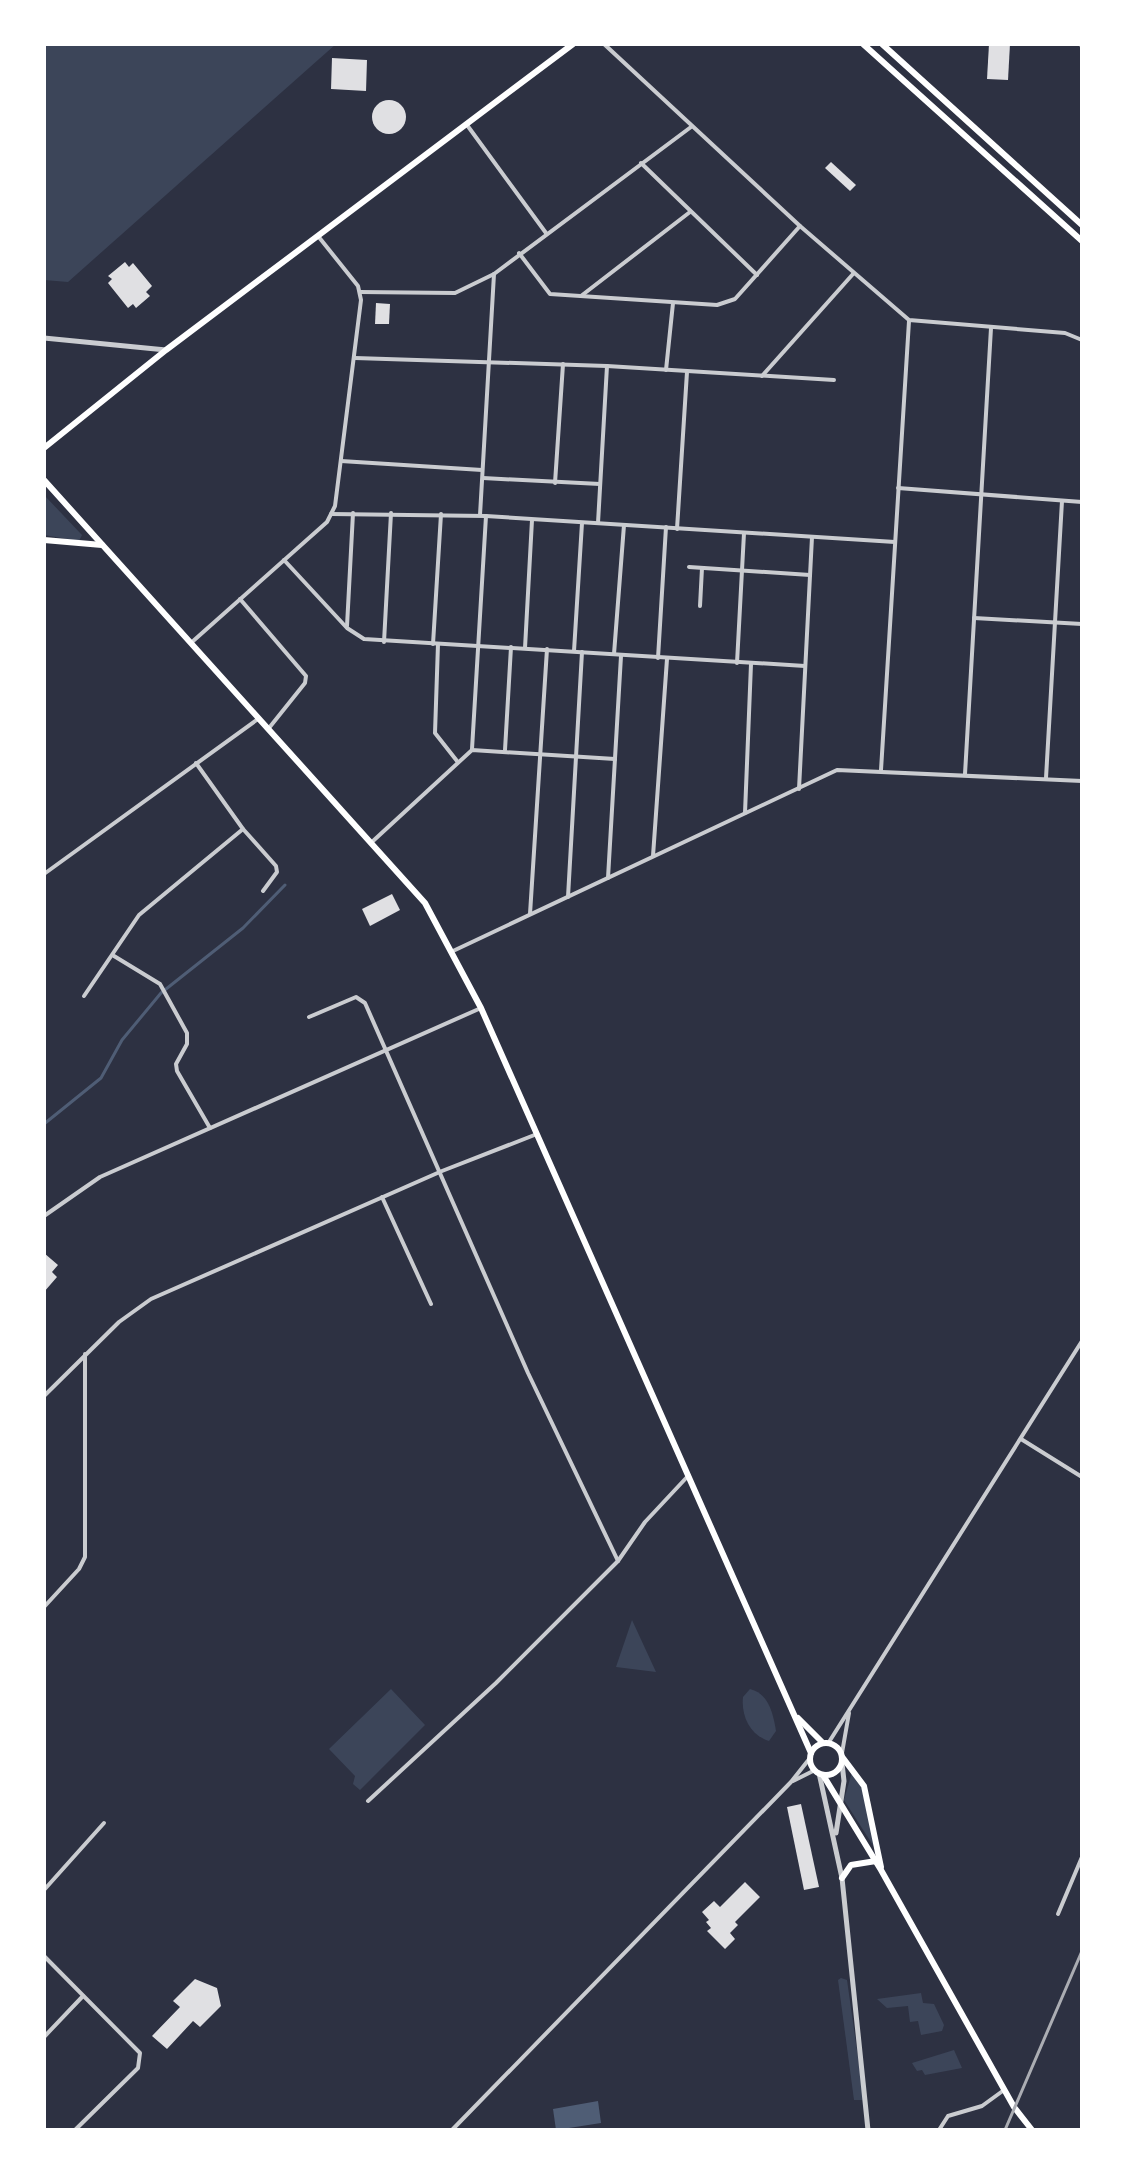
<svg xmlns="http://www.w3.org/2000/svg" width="1126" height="2174" font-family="'Archivo Narrow',sans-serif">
<rect width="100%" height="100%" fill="#2d3142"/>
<g fill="#3c4559">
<polygon points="44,44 336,44 68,282 44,280"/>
<polygon points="44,495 82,535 79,541 44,535"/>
<polygon points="632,1620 656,1672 616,1667"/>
<polygon points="391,1689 425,1725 360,1790 353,1784 355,1776 329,1749"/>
<path d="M 750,1689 C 769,1694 773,1713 776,1731 L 769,1741 C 750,1735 741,1716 743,1697 Z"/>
<polygon points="852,1772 861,1785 876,1850 844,1800"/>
<polygon points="841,1978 847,1980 864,2100 854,2100 838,1980"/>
<polygon points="921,1993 923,2003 934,2004 944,2025 942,2031 921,2035 918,2021 910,2022 908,2006 887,2008 877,1999"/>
<polygon points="954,2050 962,2068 925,2075 922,2070 917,2071 912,2063"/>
</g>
<polygon fill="#4f5d75" points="598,2101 601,2123 556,2130 553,2109"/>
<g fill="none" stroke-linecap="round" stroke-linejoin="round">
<polyline stroke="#4f5d75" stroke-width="3" points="44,1124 101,1078 122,1040 161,993 243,928 285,885"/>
</g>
<g fill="#e0e0e3">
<polygon points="989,44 1010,44 1008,80 987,79"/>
<polygon points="332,58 367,60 366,91 331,89"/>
<circle cx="389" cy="117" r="17"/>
<polygon points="831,162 856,185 850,191 825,168"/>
<polygon points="125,262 129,267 133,263 152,286 146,292 150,296 136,308 133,304 128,308 108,283 112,279 108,276"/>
<polygon points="376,303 390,304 389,324 375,324"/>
<polygon points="392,894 400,910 370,926 362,909"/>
<polygon points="44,1253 58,1265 52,1272 57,1277 44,1292"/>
<polygon points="801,1804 819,1887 804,1890 787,1807"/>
<polygon points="745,1882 760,1897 735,1922 738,1925 730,1933 735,1939 725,1949 707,1931 711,1928 706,1922 709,1920 702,1912 714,1901 720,1907"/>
<polygon points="195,1979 217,1988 221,2006 200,2027 193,2021 167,2049 152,2036 180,2007 173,2001"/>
</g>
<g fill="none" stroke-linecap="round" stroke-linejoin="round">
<g stroke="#caccd0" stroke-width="4">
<polyline points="604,44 800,226 909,320 1065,333 1082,340"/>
<polyline points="467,125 546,233"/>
<polyline points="641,163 757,275"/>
<polyline points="519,253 550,294 717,305 735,299 800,226"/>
<polyline points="360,292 455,293 494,274 691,127"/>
<polyline points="581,296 690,212"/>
<polyline points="355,358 607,366 834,380"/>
<polyline points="666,370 673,303"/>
<polyline points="762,376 853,274"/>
<polyline points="341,461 482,470"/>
<polyline points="483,478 600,484"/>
<polyline points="555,483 563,364"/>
<polyline points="898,488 1082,502"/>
<polyline points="331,514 486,516 895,542"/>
<polyline points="480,515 494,274"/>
<polyline points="598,523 607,366"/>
<polyline points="677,529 687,372"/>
<polyline points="284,560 347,628 364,639 805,666"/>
<polyline points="689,567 810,575"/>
<polyline points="240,599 306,676 305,683 269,728"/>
<polyline points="700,606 702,568"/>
<polyline points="974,618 1082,624"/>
<polyline points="347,626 353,513"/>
<polyline points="192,642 327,522 335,506 361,300 358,286 318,236"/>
<polyline points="384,642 391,513"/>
<polyline points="433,644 441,514"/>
<polyline points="438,644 435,733 457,761"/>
<polyline points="525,648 532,520"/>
<polyline points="574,651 582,523"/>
<polyline points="614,654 624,525"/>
<polyline points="658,658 666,527"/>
<polyline points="737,663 744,533"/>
<polyline points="472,749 486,516"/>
<polyline points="505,750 511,647"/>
<polyline points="196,763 243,829 276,866 277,872 263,891"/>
<polyline points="881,770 909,321"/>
<polyline points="965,774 991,328"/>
<polyline points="1046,778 1062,501"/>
<polyline points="799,789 812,537"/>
<polyline points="745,813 751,664"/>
<polyline points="373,841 472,750 615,759"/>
<polyline points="653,856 667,659"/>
<polyline points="44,874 258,719"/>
<polyline points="608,878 621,656"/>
<polyline points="568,897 582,652"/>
<polyline points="530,914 547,649"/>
<polyline points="453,951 837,770 1082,781"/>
<polyline points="114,956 160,984 187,1033 187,1044 176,1064 177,1071 210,1128"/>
<polyline points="84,996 139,915 243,829"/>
<polyline points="309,1017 356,997 365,1003 528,1373 618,1561"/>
<polyline points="382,1197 431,1304"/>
<polyline points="44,1216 100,1177 481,1008"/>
<polyline points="44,1396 119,1322 151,1299 442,1171 537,1134"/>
<polyline points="1021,1439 1082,1477"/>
<polyline points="44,1607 79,1569 85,1557 85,1354"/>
<polyline points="829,1742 1082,1341"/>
<polyline points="842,1753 849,1713"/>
<polyline points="793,1781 815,1770"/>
<polyline points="368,1801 496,1683 618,1561 645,1522 688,1476"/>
<polyline points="44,1890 104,1823"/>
<polyline points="1058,1914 1082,1857"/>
<polyline points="44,1956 140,2053 138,2068 75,2130"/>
<polyline points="44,2037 83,1996"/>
<polyline points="452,2130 791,1782 810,1758"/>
<polyline points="939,2130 948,2116 982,2106 1004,2090"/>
</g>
<g stroke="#caccd0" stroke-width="5">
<polyline points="44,338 166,350"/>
<polyline points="819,1773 842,1878 868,2130"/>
<polyline points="836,1833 844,1781 842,1763"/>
</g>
<g stroke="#fff" stroke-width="6">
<polyline points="44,448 166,350 573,44"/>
<polyline points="44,480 425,903 481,1008 811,1753"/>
<polyline points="44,540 102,545"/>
<polyline points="798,1718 822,1742"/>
<circle cx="826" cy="1759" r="16"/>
<polyline points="843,1758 864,1786 881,1867"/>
<polyline points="823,1775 881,1870 1014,2107 1032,2130"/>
<polyline points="842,1878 851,1865 876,1861"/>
</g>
<g stroke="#fff" stroke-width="6">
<polyline points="863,44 1082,241"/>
<polyline points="882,44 1082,225"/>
</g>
<g stroke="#abadb3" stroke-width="3">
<polyline points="1080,44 1082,48"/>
<polyline points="1005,2130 1082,1951"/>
</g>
</g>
<rect width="1126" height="2174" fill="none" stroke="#ffffff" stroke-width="92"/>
</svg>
